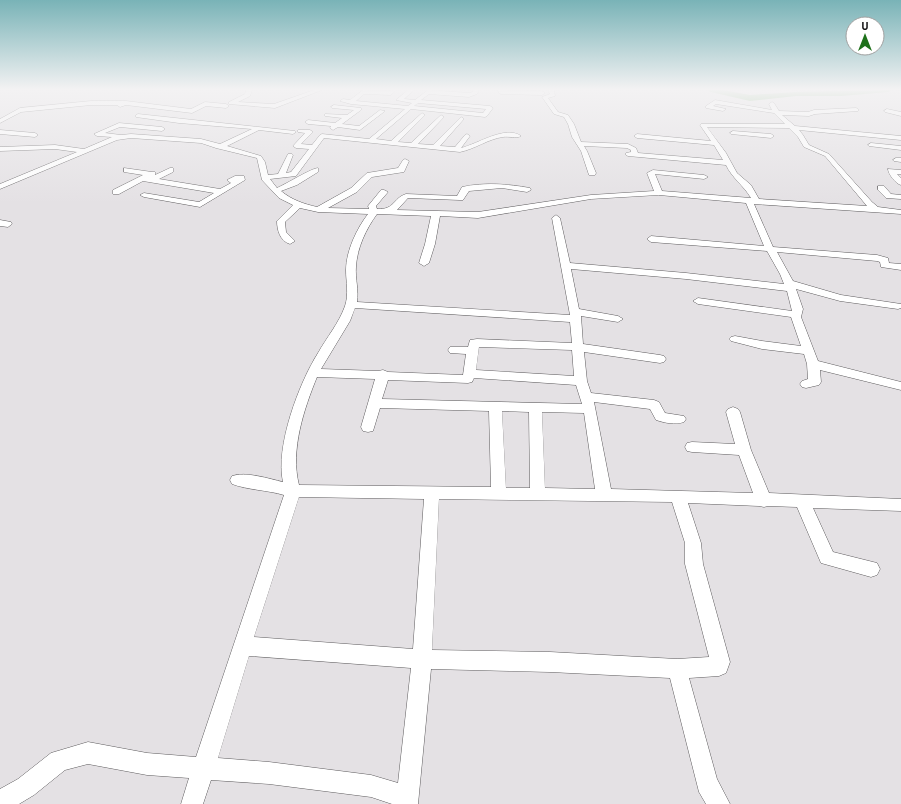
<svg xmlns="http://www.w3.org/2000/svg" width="901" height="804" font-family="Barlow,sans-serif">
<rect width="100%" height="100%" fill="#e4e1e4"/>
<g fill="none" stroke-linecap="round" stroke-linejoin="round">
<polygon fill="#74b26e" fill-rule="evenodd" points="707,90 723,90 750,95 796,92 892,90 888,92 841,96 796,96 750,101 711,92"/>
<defs>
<g id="minor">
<polygon points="246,90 252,90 250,96 238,102 274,104 314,90 322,90 275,108 229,104 229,102 245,94"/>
<path d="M 363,90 L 389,91 L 396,90 L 391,95 L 364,94 L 356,101 L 408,106 L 412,103 L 396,100 L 408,90 L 414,90 L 404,99 L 415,100 L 428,90 L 469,93 L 473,92 L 473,90 L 479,90 L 477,94 L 469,97 L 429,94 L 421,100 L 490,106 L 493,108 L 487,116 L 485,117 L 411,109 L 376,139 L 391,141 L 422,113 L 425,115 L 398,142 L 411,143 L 441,115 L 444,117 L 443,118 L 418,144 L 433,145 L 461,117 L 463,118 L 463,120 L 440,146 L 455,147 L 465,135 L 467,134 L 470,136 L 461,148 C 478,144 505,125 521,136 C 516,139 509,136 503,137 C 488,139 475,149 460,152 L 324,138 L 296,176 L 270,179 L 277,188 C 286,184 312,168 318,168 L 318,172 L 297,185 L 281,191 C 292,200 304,204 317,207 L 351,188 L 367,173 L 398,168 L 403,160 L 405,159 L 409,161 L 404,172 L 372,177 L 357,192 L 328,208 L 369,209 L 368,206 L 381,190 L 384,190 L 388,192 L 376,206 L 377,209 C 395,210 393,198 406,194 L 457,196 L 462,187 C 485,182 508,184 530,188 L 531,190 L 527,192 L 502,188 L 469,191 L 463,200 L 460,200 L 408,198 L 397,210 L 478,212 L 591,195 L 654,191 L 647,173 L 653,170 L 704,175 L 708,177 L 704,179 L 655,174 L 662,191 L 751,198 C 744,186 732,178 726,165 L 628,156 L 626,155 L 626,153 L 631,152 L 631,150 L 627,148 L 584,146 L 587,151 L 596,173 L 595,175 L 589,175 L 581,151 L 572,137 L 568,124 L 564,117 L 554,114 L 542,97 L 550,94 L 548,90 L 554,90 L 555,96 L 548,98 L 558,112 L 568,115 L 574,124 L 581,142 L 628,144 L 636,148 L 638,153 L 723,160 L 714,145 L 637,138 L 634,136 L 637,134 L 711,141 L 700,125 L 701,124 L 785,124 L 774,113 L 716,104 L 713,106 L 726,109 L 723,111 L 706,108 L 706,106 L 715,100 L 772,110 L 769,104 L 772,102 L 774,103 L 779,111 L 808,112 L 814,110 L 856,108 L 858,109 L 858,111 L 815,114 L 809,116 L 782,115 L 795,126 L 901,136 L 901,140 L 799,130 L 803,135 L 809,145 L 829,154 L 872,202 L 878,207 L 901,210 L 901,214 L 754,204 L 773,247 L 877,255 L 888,258 L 889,263 L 901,264 L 901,270 L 881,267 L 880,262 L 877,261 L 777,252 L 793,281 L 841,295 L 901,304 L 901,308 L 898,309 L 840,301 L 796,289 L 803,309 L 801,317 L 818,361 L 901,382 L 901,390 L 820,370 L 821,382 L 819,385 L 806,388 L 802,387 L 800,384 L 802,381 L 808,379 L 807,364 L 804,354 L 762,349 L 731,341 L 729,339 L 731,337 L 735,336 L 762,341 L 801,346 L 791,317 L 698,304 L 693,301 L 698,298 L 792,311 L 787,291 L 686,279 L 571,269 L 579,309 L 618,316 L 623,319 L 618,322 L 581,316 L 583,344 L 660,355 L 664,356 L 666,359 L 664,362 L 660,363 L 584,352 L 587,381 L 591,393 L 654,400 L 659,402 L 665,413 L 684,416 L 686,419 L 684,422 C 675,425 665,423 656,420 L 650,409 L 594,402 L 611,489 L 753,493 L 739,455 L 692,452 L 687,451 L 685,447 L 687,443 L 692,442 L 735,444 L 726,412 L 728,409 L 733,407 L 738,409 L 740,412 L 751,450 L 769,493 L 901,499 L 901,511 L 813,508 L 833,552 L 877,563 L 880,569 L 877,575 L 871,577 L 821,563 L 797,507 L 768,506 L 764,507 L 759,506 L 688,503 L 701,543 L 703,564 L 730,662 L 726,673 L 719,676 L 689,678 L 717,779 L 730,804 L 706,804 L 699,792 L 670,678 L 550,672 L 431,669 L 418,804 L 392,804 L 371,797 L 269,784 L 211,780 L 203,804 L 181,804 L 189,778 L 147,775 L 88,764 L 65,770 L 34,795 L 19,804 L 0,804 L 0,789 L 18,779 L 51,753 L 88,742 L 147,753 L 196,757 L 284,495 C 267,490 248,490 232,484 L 230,480 L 232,476 C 245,471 270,479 283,482 C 275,447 299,383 318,353 C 327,337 339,323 345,306 C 349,294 346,282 346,270 C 346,251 357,228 368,214 L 318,212 L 300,208 L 285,222 L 286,232 L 295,241 L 290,244 C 280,241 277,230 277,221 L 293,205 L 279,198 L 262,180 L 257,158 L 216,148 L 201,143 L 131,138 L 117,140 L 0,189 L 0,184 L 77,152 L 55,149 L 0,151 L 0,147 L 55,145 L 84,149 L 112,137 L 97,136 L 94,134 L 119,123 L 162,127 L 165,129 L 162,131 L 120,127 L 105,133 L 121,135 L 131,134 L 201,139 L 220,144 L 252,129 L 179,123 L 136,117 L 136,115 L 138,114 L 295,131 L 296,132 L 293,134 L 259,130 L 227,146 L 261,156 L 265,162 L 268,175 L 278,174 L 288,154 L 292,154 L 293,155 L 286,173 L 291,172 L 309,149 L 296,148 L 293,146 L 305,133 L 298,132 L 298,130 L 310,130 L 313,132 L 301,144 L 312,145 L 320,135 L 322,134 L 369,139 L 405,109 L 351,104 L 340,101 L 343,99 L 350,100 ZM 418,103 L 486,109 L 483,113 L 414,106 ZM 707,127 L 789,128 L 798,137 L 804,147 L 825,156 L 867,206 L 759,199 L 751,185 L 737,173 L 726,153 ZM 659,195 L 746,203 L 764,246 L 651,236 L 647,239 L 651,242 L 767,251 L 780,274 L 784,284 L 686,273 L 570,263 L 560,218 L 556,215 L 552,218 L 570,315 L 357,302 C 359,290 355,279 356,267 C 357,248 366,229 377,214 L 431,216 L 425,244 L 419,263 L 424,266 L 429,263 L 435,244 L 440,216 L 478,218 L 591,199 ZM 355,308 L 570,322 L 572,343 L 477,339 L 470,340 L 468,347 L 450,347 L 448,350 L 450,353 L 466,354 L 463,375 L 388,372 L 383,370 L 378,371 L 321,369 L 350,321 ZM 479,347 L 572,350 L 574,376 L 476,370 ZM 317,377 L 375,379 L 361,427 L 363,431 L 368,432 L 373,431 L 380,408 L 489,411 L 491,487 L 299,485 C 290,450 304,409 317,377 ZM 474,378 L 576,385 L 582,404 L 382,399 L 388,380 L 468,383 L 472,382 ZM 502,411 L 529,412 L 530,488 L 506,488 ZM 542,412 L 584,413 L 595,489 L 545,488 ZM 299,497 L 424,499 L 413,649 L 254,637 ZM 439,499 L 672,502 L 685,543 L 685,564 L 709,657 L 677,659 L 550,652 L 432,650 ZM 249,656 L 411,668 L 398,783 L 371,775 L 269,762 L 218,758 Z"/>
<polygon points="498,90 542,91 545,93 542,95 501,94 499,93"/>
<polygon points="91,101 126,101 191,109 205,102 226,104 229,106 226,108 206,106 192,113 126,105 120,107 117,105 91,105 21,112 0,123 0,119 20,108"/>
<polygon points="334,105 361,108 361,110 342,124 359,126 380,110 385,111 360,130 338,127 333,130 330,128 331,126 308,124 305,122 308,120 335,123 342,118 325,116 325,114 347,115 354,110 332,108 331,107"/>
<polygon points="887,109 901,112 901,116 885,112 884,111"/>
<polygon points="0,130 35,133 38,135 35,137 0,134"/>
<polygon points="733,131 771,134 774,136 771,138 731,134 730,133"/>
<polygon points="871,143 901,146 901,150 869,146 868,145"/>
<polygon points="896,158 901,158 901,162 894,161 893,160"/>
<polygon points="124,168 152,172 155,172 155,175 170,168 173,168 173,172 159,179 220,189 231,183 227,180 235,176 244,176 245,180 200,207 144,197 140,195 144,193 199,202 214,193 143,181 119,194 113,194 113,190 143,175 124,172"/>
<path d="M 888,169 L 901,170 L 901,174 L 897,174 L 901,178 L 901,185 C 896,184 888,174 888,169 Z"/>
<polygon points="878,186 884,186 891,194 901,195 901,199 886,198 878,190"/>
<polygon points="0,220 11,222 12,224 8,227 0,226"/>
</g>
</defs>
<use href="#minor" stroke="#5e5c5e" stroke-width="1"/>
<use href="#minor" fill="#fff" fill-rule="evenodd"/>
</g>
<linearGradient id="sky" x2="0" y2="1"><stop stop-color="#79b3b7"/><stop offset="0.44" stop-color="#f3f2f3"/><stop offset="1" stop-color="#f3f2f3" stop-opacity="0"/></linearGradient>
<rect width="901" height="203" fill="url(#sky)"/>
<g transform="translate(865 36)"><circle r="19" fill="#ffffff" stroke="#a1a1a1"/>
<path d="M0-3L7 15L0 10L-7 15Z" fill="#1e711a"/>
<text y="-6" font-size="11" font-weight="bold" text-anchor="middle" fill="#151415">U</text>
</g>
</svg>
